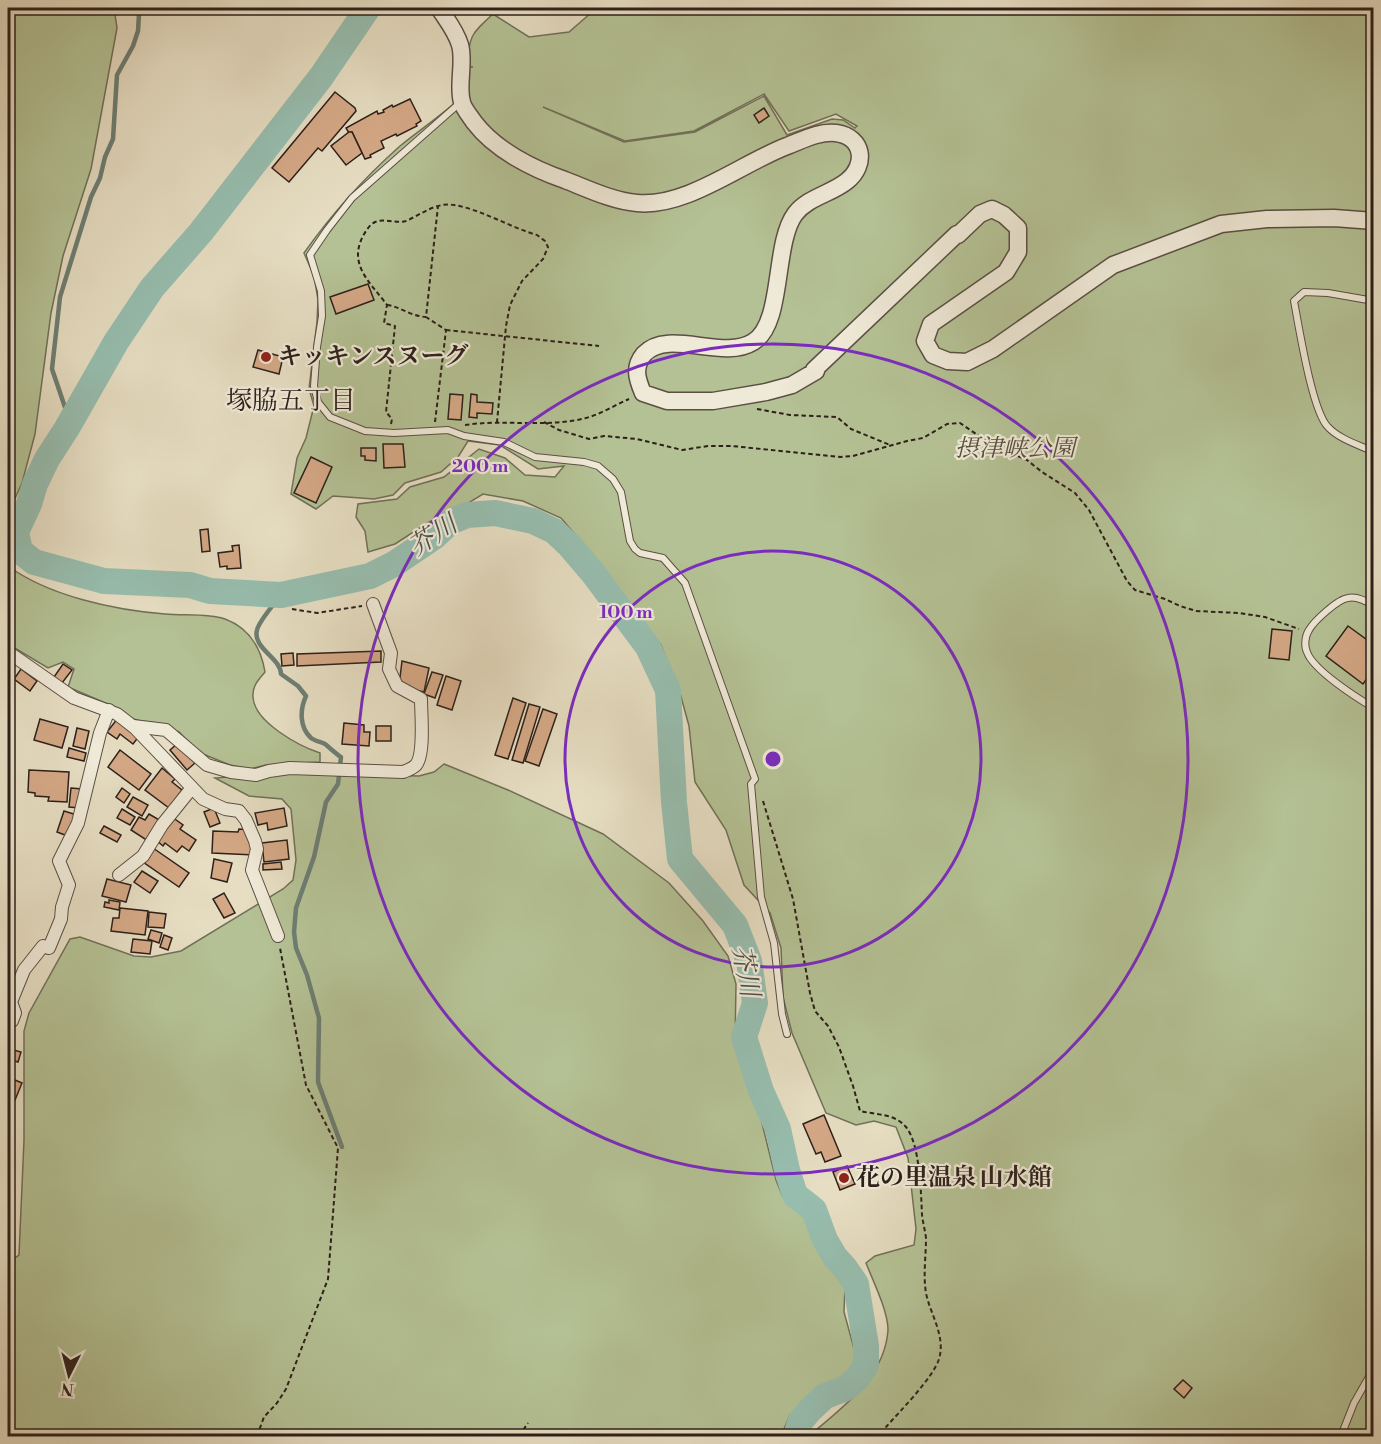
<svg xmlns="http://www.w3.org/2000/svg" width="1381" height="1444" font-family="'Libre Bodoni','Noto Serif JP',serif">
<rect width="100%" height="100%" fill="#e6ddc2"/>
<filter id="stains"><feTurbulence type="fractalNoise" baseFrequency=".00333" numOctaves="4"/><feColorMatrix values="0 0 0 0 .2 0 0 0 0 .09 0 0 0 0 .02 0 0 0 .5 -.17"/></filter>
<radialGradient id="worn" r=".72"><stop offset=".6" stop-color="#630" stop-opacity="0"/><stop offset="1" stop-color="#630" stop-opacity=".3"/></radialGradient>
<g fill="#b4c194" stroke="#707058" stroke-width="1.5" fill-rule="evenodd">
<polygon points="8,8 114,8 117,28 91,169 63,256 51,313 35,434 22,483 8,514"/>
<path d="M 592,8 L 1373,8 L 1373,1436 L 814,1436 L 816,1430 C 847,1404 885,1375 888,1330 C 888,1311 873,1281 866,1263 L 875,1256 L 914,1245 L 916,1229 L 908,1158 L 896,1127 L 874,1121 L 856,1125 L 826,1113 L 792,1033 L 783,997 L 781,948 L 770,913 L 744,885 L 726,830 L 695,782 L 689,726 L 680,693 L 661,645 L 592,554 L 561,518 L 523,501 L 483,494 L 455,511 L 429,522 L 395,544 L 368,552 L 365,531 L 356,517 L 358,504 L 397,499 L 410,487 L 444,477 L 479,449 L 505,458 L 525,475 L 555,477 L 564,466 L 538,469 L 500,445 L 468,441 L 458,457 L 441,472 L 405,483 L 393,495 L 374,499 L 333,496 L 316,509 L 291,494 L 297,458 L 306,438 L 314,406 L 309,389 L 317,322 L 318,300 L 314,276 L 304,253 C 333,212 363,179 400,146 C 422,128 445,113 466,93 L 468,67 L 473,67 L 467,66 C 469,36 471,34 493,14 L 529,37 L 569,32 L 592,12 ZM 764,94 L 789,131 L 836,114 L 857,126 L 855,128 L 843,120 L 832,119 L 787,135 L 764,96 L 695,132 L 624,142 L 543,107 L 625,141 L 694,131 Z"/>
<path d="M 8,566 C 49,596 114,610 165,614 C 184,616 207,613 225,619 C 249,628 261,648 265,672 C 259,679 252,686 253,697 C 254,722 299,746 320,753 L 320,762 L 266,765 L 250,769 L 230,765 L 198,752 L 179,732 L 157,723 L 141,721 L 126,717 L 110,705 L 68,687 L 74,669 L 63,662 L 48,668 L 8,644 Z"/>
<polygon points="444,764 508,790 603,834 669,883 703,921 728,956 736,984 735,1043 760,1115 776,1180 783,1197 806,1217 845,1286 844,1312 856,1356 855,1368 844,1378 819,1390 790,1415 781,1436 8,1436 8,1263 19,1255 24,1140 24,1031 29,1013 70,939 80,937 134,956 151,957 181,951 283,889 293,880 296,860 291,809 282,799 249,796 215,778 293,773 419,776 434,772"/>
</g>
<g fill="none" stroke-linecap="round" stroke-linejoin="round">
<g stroke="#6d7e73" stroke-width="4.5">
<polyline points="70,422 52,369 60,297 91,197 100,178 105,157 113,139 117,75 133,46 138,31 139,14 137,8"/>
<path d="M 281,595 C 275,603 259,621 257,630 C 252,648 281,658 281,674 L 298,686 L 306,696 C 300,709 299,727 311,738 C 315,741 321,742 325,744 C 330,748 335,753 341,757 L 338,784 L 326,802 L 314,857 L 296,908 L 294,932 L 296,948 L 307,975 L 319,1018 L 318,1082 L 342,1147"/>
</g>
<polyline stroke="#97bdae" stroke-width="26" points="368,8 321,77 201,232 152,288 116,342 67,428 47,459 35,484 29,504 16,532 20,551 34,562 104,581 190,585 210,591 281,595 370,576 394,564 434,537 450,522 467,515 495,513 533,521 554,531 569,545 593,573 648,647 668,690 674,802 680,859 735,925 749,961 755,1003 744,1037 761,1091 778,1129 787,1170 795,1195 814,1210 825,1240 835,1257 845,1268 856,1284 866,1346 866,1365 857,1379 844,1389 825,1396 809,1411 800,1422 796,1436"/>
</g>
<g fill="#d4a885" stroke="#2d201b" stroke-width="1.5">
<polygon points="335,92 355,108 356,111 322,151 318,148 289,182 272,168"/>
<polygon points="410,99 421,121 416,124 417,126 397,136 396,134 381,141 384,148 370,155 371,157 365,159 352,132 349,133 346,128 377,111 378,114 384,112 383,110 392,105 393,107"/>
<polygon points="764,108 769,116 759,123 754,115"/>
<polygon points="349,132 352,132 362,153 346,165 331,146"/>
<polygon points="368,284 374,300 336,314 330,297"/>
<polygon points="258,350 283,357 279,374 253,367"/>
<polygon points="450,394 463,395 461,420 448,419"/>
<polygon points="471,394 477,395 477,402 493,403 492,414 477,413 477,418 469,417"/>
<polygon points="383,444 403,444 405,467 384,468"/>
<polygon points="361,448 376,448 376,461 365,460 365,456 361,456"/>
<polygon points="311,457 332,467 316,503 294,493"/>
<polygon points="208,529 210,551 202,552 200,530"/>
<polygon points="239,545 241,568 227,569 227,566 220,567 218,553 233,551 232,546"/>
<polygon points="1348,626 1374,645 1374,669 1363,684 1326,656"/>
<polygon points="1272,629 1292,631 1289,660 1269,658"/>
<polygon points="381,651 381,662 297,666 297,654"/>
<polygon points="293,653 294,665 282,666 281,654"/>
<polygon points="402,661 429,668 424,692 399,686"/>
<polygon points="63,664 72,670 62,683 54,677"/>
<polygon points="21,669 37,681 30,691 14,679"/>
<polygon points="432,672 443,675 435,698 424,694"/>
<polygon points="446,676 461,681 452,710 437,705"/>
<polygon points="513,698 526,703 508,759 495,755"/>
<polygon points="529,704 540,707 523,763 512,760"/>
<polygon points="543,709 557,714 539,766 525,761"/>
<polygon points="118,718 140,735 133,744 120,734 117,739 107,732"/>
<polygon points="40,719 68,727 62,748 34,740"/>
<polygon points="344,723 364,725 364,732 370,732 369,746 342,744"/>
<rect x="376" y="726" width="15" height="15"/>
<polygon points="77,728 89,731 85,749 73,746"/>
<polygon points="178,743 195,763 187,770 170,750"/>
<polygon points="69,748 86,753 84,761 67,757"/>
<polygon points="120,750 151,774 139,790 108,767"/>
<polygon points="162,768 175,779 172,782 182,790 169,808 145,790"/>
<polygon points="29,770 69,772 67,802 48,801 49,797 35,796 35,793 28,792"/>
<polygon points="71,788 82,789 80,808 69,807"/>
<polygon points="122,788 130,794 124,803 116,797"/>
<polygon points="133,797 148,805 142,816 127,807"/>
<polygon points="214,808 220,823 210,827 204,812"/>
<polygon points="284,808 287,826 268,830 267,823 258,825 255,813"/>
<polygon points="122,809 135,817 130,825 117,818"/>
<polygon points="64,811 77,815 71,833 67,832 65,835 57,832"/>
<polygon points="149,814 161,821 148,841 131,830 139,817 145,820"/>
<polygon points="172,817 183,825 180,829 196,840 189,851 182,846 177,852 165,843 163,846 156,840"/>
<polygon points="104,826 121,835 117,842 100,833"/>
<polygon points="239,829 249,830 254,855 212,853 213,831 238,832"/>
<polygon points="287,840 289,859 264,862 262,843"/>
<polygon points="153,848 189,873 179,887 143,862"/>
<polygon points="214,859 232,863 227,882 211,878"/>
<polygon points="281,862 282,869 263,870 263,864"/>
<polygon points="142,871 158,881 150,893 134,882"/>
<polygon points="107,879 131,885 126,902 102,896"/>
<polygon points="224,893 235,913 224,918 213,899"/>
<polygon points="109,900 120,902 119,910 104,907 105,902 109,903"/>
<polygon points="120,908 148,911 145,935 111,931 113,918 119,918"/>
<polygon points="149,912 166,914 164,928 148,927"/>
<polygon points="151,930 162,933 159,943 148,939"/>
<polygon points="164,935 172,938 168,950 160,947"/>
<polygon points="133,939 152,941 150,954 131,952"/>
<polygon points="10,1049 21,1052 18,1062 8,1059"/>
<polygon points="15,1080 22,1083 15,1100 8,1098"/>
<polygon points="824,1115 841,1156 825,1162 821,1152 816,1154 803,1124"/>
<polygon points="847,1166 855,1184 840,1190 833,1172"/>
<polygon points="1183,1380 1192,1388 1184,1398 1174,1389"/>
</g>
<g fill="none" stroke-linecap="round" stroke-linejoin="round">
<defs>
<g id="service">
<polyline points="461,102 352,198 327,230 310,255 321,291 322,316 317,347 314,386 318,402 330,417 365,431 394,433 448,430 464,436 504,442 535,457 584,462 598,466 613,479 621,492 630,541 635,549 640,553 663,558 685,583 755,779 751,784 761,897 774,943 782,1014 787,1034"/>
<path d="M 1374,301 L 1328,293 L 1304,292 L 1294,301 C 1299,327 1312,411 1328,427 C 1339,439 1359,445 1374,452"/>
<path d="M 1374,606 C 1366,601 1357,596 1348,598 C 1338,599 1314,621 1309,630 C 1305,636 1304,646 1307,652 C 1313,670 1357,698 1374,708"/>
<polyline points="1374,823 1372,839 1374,842"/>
<polyline points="1341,1436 1354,1403 1374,1368"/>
</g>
<g id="minor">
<polyline points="8,652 74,698 117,714 135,728 203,799 225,809 239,811 246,820 255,841 257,849 252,870 278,936"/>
<path d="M 133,726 L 166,730 L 207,765 L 231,772 L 256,775 L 269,771 L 290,768 L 403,772 C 408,770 412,769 416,765 C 425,754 421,714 421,699 L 397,686 L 389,669 L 391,653 L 373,604"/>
<polyline points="119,875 143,856 162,825 191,789"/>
<polyline points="12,1021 15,1013 11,1002 24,970 43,946 49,948 61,919 62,907 69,885 59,861 78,823 100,733 109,710"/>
</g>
<path id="tertiary" d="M 439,8 C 446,19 456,31 460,45 C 465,62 457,86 462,102 C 463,108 470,116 474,122 C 495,150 533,169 565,180 C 588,189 613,201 637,203 C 686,208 742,163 787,146 C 803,140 819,131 836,133 C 864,137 867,165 847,181 C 831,194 808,197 795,214 C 773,244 784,324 753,342 C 723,361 668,328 644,354 C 633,367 637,379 643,393 L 667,401 L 713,401 L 766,392 L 792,385 L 816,371 L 814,370 L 957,234 L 958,235 L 980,214 L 992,209 L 1004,215 L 1018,228 L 1018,252 L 1006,272 L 931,324 L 925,341 L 933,355 L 948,361 L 967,362 L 993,349 L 1113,265 L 1221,224 L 1267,219 L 1334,218 L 1374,221"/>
</defs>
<use href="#service" stroke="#5b4f45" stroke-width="8"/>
<use href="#minor" stroke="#5b4f45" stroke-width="14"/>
<use href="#tertiary" stroke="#5b4f45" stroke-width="19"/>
<g stroke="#2d201b" stroke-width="2" stroke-dasharray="4.5 3" stroke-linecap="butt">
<path d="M 387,305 C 399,306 410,316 426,317"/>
<polyline points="446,330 599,346"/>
<polyline points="757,409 790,415 837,417 851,429 890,445"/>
<polyline points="435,422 446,330 426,317 438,206"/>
<polyline points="544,422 559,430 589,439 604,436 637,439 682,450 708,446 732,446 841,457 853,456 907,441 923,438 947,424 960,423 992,445 1027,460 1042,472 1075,493 1089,510 1127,581 1135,590 1165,599 1180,606 1196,611 1239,613 1265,617 1299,629"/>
<path d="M 391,424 L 392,419 L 386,412 L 395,326 L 384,323 L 387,305 C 370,282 348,265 363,236 C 366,231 369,225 375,222 C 385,218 397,224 406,221 C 422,214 436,202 454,205 C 483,210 509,227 537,235 L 545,241 L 548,247 L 543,259 L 522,281 L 510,305 L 506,326 L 497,422"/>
<path d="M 465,425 C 504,419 549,428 586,418 C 601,414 615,405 629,399"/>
<polyline points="292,609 317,613 362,606"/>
<path d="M 763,801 L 793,899 L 810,993 L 815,1011 L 828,1026 L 839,1047 L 853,1086 L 860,1111 C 876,1115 894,1113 906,1127 C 920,1144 921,1193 922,1215 C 923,1223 925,1230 926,1238 C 926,1256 923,1275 926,1293 C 930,1314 946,1336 939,1359 C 933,1378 900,1411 886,1427 L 881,1436"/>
<polyline points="257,1436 264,1417 277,1403 286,1389 328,1279 338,1148 306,1085 280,948"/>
<polyline points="519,1436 528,1423"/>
</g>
<use href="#service" stroke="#efe9d7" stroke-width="6"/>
<use href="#minor" stroke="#efe9d7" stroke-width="12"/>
<use href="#tertiary" stroke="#efe9d7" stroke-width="16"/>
</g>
<g fill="none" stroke="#7b2cbf" stroke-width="3">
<circle cx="773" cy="759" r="208"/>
<circle cx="773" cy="759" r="415"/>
</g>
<g fill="#8f2418" stroke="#efe9d7" stroke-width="2">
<circle cx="266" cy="357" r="6"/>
<circle cx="844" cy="1178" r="6"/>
</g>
<g text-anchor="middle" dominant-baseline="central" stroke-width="4.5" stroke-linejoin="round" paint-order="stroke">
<g font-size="24" font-weight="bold" fill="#2d201b" stroke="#efe9d7" text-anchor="start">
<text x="278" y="357">キッキンスヌーグ</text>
<text x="856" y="1178">花の里温泉 山水館</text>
</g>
<g font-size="24" font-style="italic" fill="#56503f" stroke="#efe9d7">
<text x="1015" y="449">摂津峡公園</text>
</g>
<g font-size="26" fill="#2d201b" stroke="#efe9d7">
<text x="291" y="401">塚脇五丁目</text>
</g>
<g font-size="26" font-style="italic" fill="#4d4f47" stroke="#efe9d7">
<text transform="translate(433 536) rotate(-33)">芥川</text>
<text transform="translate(745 971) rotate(79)">芥川</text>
</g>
</g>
<circle cx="773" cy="759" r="9" fill="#7b2cbf" stroke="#efe9d7" stroke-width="3"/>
<g font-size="18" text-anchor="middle" font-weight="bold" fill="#7b2cbf" stroke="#efe9d7" stroke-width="4.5" stroke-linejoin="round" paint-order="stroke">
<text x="480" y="472">200 m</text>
<text x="626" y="618">100 m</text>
</g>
<rect width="1381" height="1444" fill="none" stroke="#e6ddc2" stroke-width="30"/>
<rect x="9" y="9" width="1363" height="1426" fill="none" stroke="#2d201b" stroke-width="3"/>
<rect x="15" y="15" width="1351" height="1414" fill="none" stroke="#2d201b" stroke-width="1.5"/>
<g transform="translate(69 1375) rotate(186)" stroke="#efe9d7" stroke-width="4.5" paint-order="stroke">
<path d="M0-4.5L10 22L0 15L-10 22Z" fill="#2d201b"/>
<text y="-9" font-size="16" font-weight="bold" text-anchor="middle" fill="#2d201b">N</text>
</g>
<rect width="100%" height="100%" filter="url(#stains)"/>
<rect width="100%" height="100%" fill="url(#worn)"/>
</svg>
